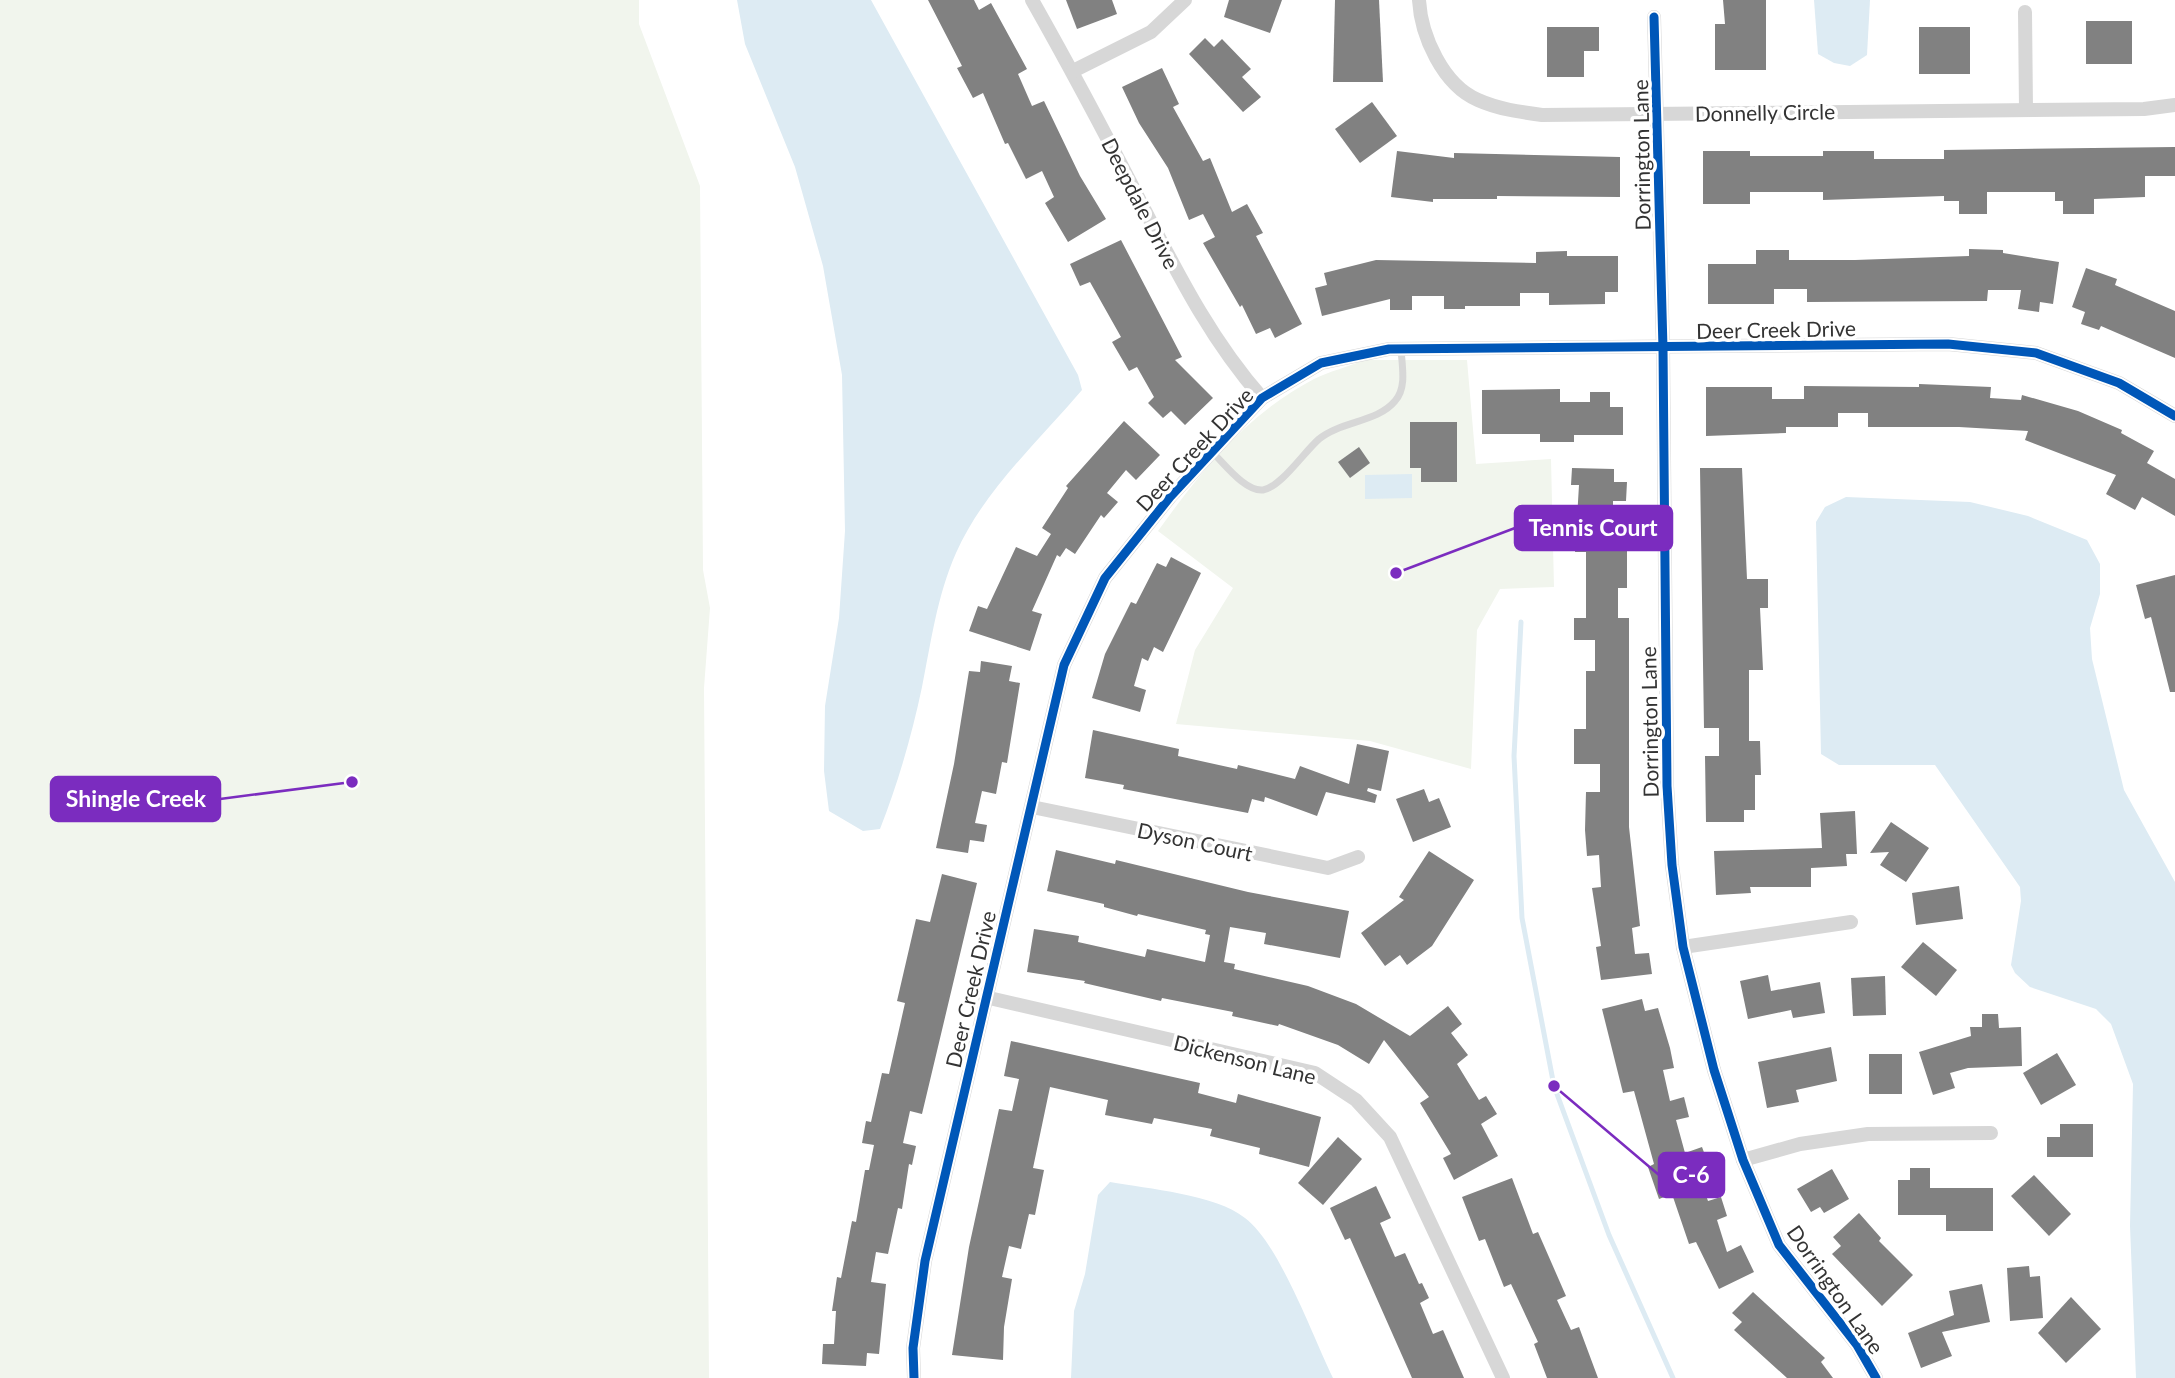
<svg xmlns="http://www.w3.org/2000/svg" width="2175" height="1378" font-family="Lato,sans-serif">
<rect width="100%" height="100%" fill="#fff"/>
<g fill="#f1f5ed">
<polygon points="0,0 639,0 639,24 700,186 703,570 710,608 704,688 709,1378 0,1378"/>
<path d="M 1364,360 L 1467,360 L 1476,464 L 1551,459 L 1554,587 L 1500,589 L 1477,630 L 1471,769 L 1370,741 L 1176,724 L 1195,650 L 1233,588 L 1158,531 C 1201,471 1247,414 1314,379 C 1330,371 1348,367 1364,360 Z"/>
</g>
<g fill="#ddebf3">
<path d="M 737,0 L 871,0 L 1078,375 L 1082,390 C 1038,442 984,490 956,553 C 937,596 931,642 922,687 C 912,735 898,783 880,829 L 863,831 L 829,811 L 824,771 L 825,706 L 839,618 L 845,531 L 842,375 L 823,266 L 795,167 L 745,44 Z"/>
<polygon points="1814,0 1870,0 1867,55 1850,66 1834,63 1818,54"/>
<polygon points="1412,474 1412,498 1365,499 1365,475"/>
<polygon points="1846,497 1970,502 2028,516 2087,540 2100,564 2100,594 2090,628 2092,659 2124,790 2175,882 2175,1378 2136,1378 2130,1226 2133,1084 2111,1024 2096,1009 2030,987 2015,973 2011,965 2021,901 2020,887 1935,765 1839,765 1821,754 1816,522 1825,507"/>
<path d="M 1110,1182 C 1148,1189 1215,1194 1245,1218 C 1279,1243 1313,1337 1333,1378 L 1071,1378 L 1074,1311 L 1085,1274 L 1098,1195 Z"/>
</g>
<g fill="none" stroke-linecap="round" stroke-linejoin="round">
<polyline stroke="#ddebf3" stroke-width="5" points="1521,622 1514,756 1522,918 1554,1086 1609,1235 1673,1378"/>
</g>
<g fill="#818181">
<polygon points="928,0 974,0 979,10 991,3 1027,69 1018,74 1032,106 1044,101 1080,176 1106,219 1068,242 1045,203 1054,197 1042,171 1026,179 1008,143 1005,144 983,93 973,98 957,68 962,66"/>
<polygon points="1066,0 1112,0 1117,14 1077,29"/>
<polygon points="1229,0 1282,0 1270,33 1224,17"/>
<polygon points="1335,0 1379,0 1383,82 1333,82"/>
<polygon points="1723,0 1766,0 1766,70 1715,70 1715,24 1725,24"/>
<rect x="2086" y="21" width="46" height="43"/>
<polygon points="1547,27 1599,27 1599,51 1584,51 1584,77 1547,77"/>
<rect x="1919" y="27" width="51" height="47"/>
<polygon points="1205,38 1214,47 1222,39 1251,69 1242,77 1261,97 1243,112 1189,54"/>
<polygon points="1162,68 1179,104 1173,107 1203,161 1210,158 1232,212 1247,204 1263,233 1256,236 1302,324 1275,338 1270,328 1256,334 1242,305 1240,307 1203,243 1215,237 1203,214 1189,220 1168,168 1139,123 1122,87"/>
<polygon points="1372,102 1397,136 1360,163 1335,129"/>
<polygon points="2175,147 2175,176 2145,176 2145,197 2094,199 2094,214 2063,214 2063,201 2055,201 2055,192 1987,192 1987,214 1959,214 1959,201 1944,201 1944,196 1823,200 1823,192 1750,192 1750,204 1703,204 1703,151 1750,151 1750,156 1823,156 1823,151 1874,151 1874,159 1944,159 1944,150"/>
<polygon points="1397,151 1454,158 1454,153 1620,157 1620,197 1497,196 1497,199 1433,199 1433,202 1391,197"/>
<polygon points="1121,240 1182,357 1175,360 1213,398 1185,425 1171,411 1163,418 1148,403 1154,397 1137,367 1129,371 1112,342 1121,337 1090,282 1080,286 1070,264"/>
<polygon points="1969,249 2003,250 2003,253 2059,262 2053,304 2040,302 2039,312 2018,309 2021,290 1988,290 1987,301 1807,302 1807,289 1774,289 1774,304 1708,304 1708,264 1756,264 1756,250 1789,250 1789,260 1855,260 1969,256"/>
<polygon points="1567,251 1567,256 1618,256 1618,292 1605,292 1605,304 1549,305 1549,293 1520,293 1520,306 1465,306 1465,309 1444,309 1444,296 1412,296 1412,310 1390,310 1390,299 1322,316 1315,288 1327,285 1324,273 1376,260 1536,263 1536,252"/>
<polygon points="2086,268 2117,279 2115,285 2175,311 2175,358 2101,326 2099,330 2081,324 2085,312 2072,307"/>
<polygon points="1919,384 1991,387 1990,398 2021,400 2022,395 2078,411 2122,430 2121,433 2154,451 2147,463 2175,479 2175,516 2142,497 2135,510 2106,494 2116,475 2025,440 2028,431 1959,427 1868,427 1868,413 1838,413 1838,427 1786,427 1786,433 1706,436 1706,387 1772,387 1772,399 1804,399 1804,386 1919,387"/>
<polygon points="1560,389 1560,402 1590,402 1590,392 1610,392 1610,407 1623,407 1623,435 1574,435 1574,442 1540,442 1540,434 1482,434 1482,390"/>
<polygon points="1124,421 1160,455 1136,480 1126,470 1107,493 1118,502 1104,518 1101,515 1075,554 1066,548 1060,557 1057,555 1032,611 1042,614 1030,651 969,631 978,606 987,609 1016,547 1037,556 1051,534 1042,528 1068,488 1066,486"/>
<polygon points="1410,422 1457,422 1457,482 1421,482 1421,468 1410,468"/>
<polygon points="1359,447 1370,463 1350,478 1338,462"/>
<polygon points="1572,468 1614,469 1614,482 1627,482 1626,501 1613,501 1613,530 1627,530 1627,588 1618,588 1618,618 1629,618 1629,827 1640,926 1632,928 1635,954 1649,953 1652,974 1601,980 1596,947 1601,946 1592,888 1601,887 1599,855 1587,856 1585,830 1586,792 1600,792 1600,764 1574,764 1574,729 1586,729 1586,671 1595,671 1595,640 1574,640 1574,618 1586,618 1586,552 1575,552 1579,485 1571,485"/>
<polygon points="1700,468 1742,468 1747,579 1768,579 1768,608 1760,608 1763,670 1749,670 1749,741 1760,741 1761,775 1755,775 1755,810 1744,810 1744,822 1706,822 1705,756 1719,756 1719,728 1704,728"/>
<polygon points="1171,557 1201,573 1163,652 1154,647 1148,661 1142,658 1134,686 1146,690 1140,712 1092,698 1105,654 1131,602 1136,604 1157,563 1166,567"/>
<polygon points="2175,575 2175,692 2170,692 2151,617 2145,619 2136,585"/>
<polygon points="981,661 1012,666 1009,681 1020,683 1007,763 1002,762 996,794 982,791 975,823 987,825 984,842 970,840 968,853 936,848 954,764 969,671 980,672"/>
<polygon points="1093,730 1179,749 1178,756 1237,769 1238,765 1295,779 1300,766 1349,784 1357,744 1389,751 1381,791 1368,788 1367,791 1377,795 1375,803 1326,792 1317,816 1265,797 1264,802 1252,799 1248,813 1123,789 1124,785 1085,778"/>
<polygon points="1424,789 1429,802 1439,798 1451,827 1413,842 1396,799"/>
<polygon points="1855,811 1857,854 1846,854 1847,866 1811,868 1811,887 1750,887 1751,893 1716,895 1714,851 1822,848 1820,813"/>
<polygon points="1891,822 1929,848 1906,882 1880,865 1889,852 1870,853"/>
<polygon points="1056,850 1115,864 1116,860 1248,892 1349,911 1340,958 1264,944 1266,933 1230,927 1224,962 1235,964 1234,969 1308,986 1356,1004 1410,1036 1448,1006 1462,1024 1451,1033 1468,1055 1457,1064 1479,1100 1486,1096 1497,1114 1481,1124 1498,1156 1454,1180 1443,1158 1451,1154 1420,1103 1429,1097 1384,1040 1369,1064 1338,1045 1279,1024 1278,1026 1232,1016 1233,1012 1162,998 1161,1001 1084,983 1085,981 1027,972 1034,929 1079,936 1078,942 1145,957 1147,949 1205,962 1210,935 1205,934 1206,930 1138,914 1137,916 1104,907 1104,904 1047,891"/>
<polygon points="1429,851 1474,880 1432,946 1407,965 1400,955 1385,966 1361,933 1404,900 1399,897"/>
<polygon points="942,874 977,883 922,1114 910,1111 903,1143 916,1146 912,1165 909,1164 902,1209 898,1208 888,1254 876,1252 871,1282 886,1284 879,1354 867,1353 866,1366 822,1364 823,1344 834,1344 836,1311 832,1311 837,1277 841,1278 852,1221 856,1222 865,1170 869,1170 874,1145 862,1143 866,1121 871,1122 882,1073 889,1074 905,1003 897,1001 916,919 930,922"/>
<polygon points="1959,886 1963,919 1916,925 1912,893"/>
<polygon points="1923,942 1957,970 1936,996 1901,967"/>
<polygon points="1768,975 1771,991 1820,982 1825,1013 1793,1018 1791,1010 1748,1019 1740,981"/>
<polygon points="1885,976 1886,1015 1853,1016 1851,978"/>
<polygon points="1642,999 1645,1011 1658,1008 1670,1048 1674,1068 1663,1070 1670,1101 1684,1097 1689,1117 1676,1120 1685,1153 1702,1147 1709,1166 1697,1170 1708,1201 1721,1197 1727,1216 1717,1220 1727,1252 1741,1245 1754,1272 1719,1289 1696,1242 1689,1244 1672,1194 1659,1199 1648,1167 1654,1164 1634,1091 1623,1093 1602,1009"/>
<polygon points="1982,1014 1998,1014 1999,1028 2021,1027 2022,1066 1968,1068 1950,1073 1955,1088 1933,1095 1919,1052 1971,1036 1970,1027 1982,1027"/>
<polygon points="1011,1041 1200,1083 1198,1093 1236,1103 1238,1094 1321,1117 1309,1167 1259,1154 1260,1148 1210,1136 1212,1129 1154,1118 1152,1124 1105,1115 1108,1100 1050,1087 1033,1168 1044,1170 1035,1215 1029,1214 1021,1249 1009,1246 1002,1277 1012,1279 1004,1327 1003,1360 952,1355 969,1247 999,1109 1012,1111 1019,1079 1004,1076"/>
<polygon points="1831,1047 1837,1081 1796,1090 1799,1102 1767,1108 1758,1062"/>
<polygon points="2057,1053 2076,1085 2041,1105 2023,1073"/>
<rect x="1869" y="1054" width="33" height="40"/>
<polygon points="2060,1124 2093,1124 2093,1157 2047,1157 2047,1137 2060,1137"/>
<polygon points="1338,1137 1362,1159 1323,1205 1298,1183"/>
<polygon points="1910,1168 1930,1168 1930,1188 1993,1188 1993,1231 1946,1231 1946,1215 1898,1215 1898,1180 1910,1180"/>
<polygon points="1832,1169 1849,1199 1824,1213 1820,1207 1811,1212 1797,1189"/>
<polygon points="2034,1175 2071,1214 2049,1236 2011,1196"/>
<polygon points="1512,1178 1533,1234 1538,1232 1566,1296 1557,1300 1571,1330 1579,1327 1598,1378 1547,1378 1534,1344 1538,1342 1511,1284 1504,1287 1485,1239 1479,1241 1462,1197"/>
<polygon points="1376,1186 1391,1218 1380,1223 1395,1257 1405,1253 1419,1284 1422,1283 1429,1298 1420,1303 1433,1334 1443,1330 1464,1378 1412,1378 1350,1238 1345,1240 1330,1208"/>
<polygon points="1859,1213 1881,1238 1879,1241 1913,1275 1882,1306 1832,1254 1841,1246 1833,1237"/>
<polygon points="2029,1266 2030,1277 2040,1276 2043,1318 2010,1321 2007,1268"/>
<polygon points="1982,1284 1990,1322 1942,1332 1952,1356 1921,1368 1908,1333 1954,1315 1949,1291"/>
<polygon points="1753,1292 1825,1358 1821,1362 1833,1378 1787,1378 1734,1330 1742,1322 1732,1313"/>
<polygon points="2071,1297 2101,1329 2066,1363 2038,1333"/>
</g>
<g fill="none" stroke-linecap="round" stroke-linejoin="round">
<path stroke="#d7d7d7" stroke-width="7" d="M 1212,452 C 1224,463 1245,492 1263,490 C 1281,487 1304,452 1319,439 C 1341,421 1378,422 1395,401 C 1407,388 1402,366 1401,349"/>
<g stroke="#d7d7d7" stroke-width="14">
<path d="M 1032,0 C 1070,67 1106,135 1141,203 C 1177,272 1210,339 1262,398"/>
<path d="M 1419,0 C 1421,36 1443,85 1478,100 C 1498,109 1520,112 1542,115 L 2144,109 L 2175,105"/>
<polyline points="2025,12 2026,110"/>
<polyline points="1654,17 1663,348 1667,786 1672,865 1683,947 1714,1070 1743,1160 1779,1245 1857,1345 1876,1378"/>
<polyline points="1073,71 1151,32 1185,0"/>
<polyline points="1032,807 1328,868 1358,857"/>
<polyline points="1683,947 1851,922"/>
<polyline points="985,997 1315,1073 1356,1100 1390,1137 1503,1378"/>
<polyline points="1743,1160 1800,1144 1868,1134 1991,1133"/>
<polyline points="914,1378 913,1348 925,1261 1064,665 1105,578 1170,497 1262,398 1321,363 1389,349 1948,344 2036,353 2119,383 2175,416"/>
</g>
<defs>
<g id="cycleway">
<polyline points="1654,17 1663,348 1667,786 1672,865 1683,947 1714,1070 1743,1160 1779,1245 1857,1345 1876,1378"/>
<polyline points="914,1378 913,1348 925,1261 1064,665 1105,578 1170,497 1262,398 1321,363 1389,349 1948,344 2036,353 2119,383 2175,416"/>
</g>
</defs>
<use href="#cycleway" stroke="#fff" stroke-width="13"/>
<use href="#cycleway" stroke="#0057b8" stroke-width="9"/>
</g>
<g text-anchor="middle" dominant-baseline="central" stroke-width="7" stroke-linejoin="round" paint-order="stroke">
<g font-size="21" fill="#333" stroke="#fff">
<text transform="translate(1765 112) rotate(-1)">Donnelly Circle</text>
<text transform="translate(1641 155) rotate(-91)">Dorrington Lane</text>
<text transform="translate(1141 203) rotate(63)">Deepdale Drive</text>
<text transform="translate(1776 329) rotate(-1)">Deer Creek Drive</text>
<text transform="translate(1194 449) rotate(-47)">Deer Creek Drive</text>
<text transform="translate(1649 722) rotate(-91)">Dorrington Lane</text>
<text transform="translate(1195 841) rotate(12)">Dyson Court</text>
<text transform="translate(970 989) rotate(-77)">Deer Creek Drive</text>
<text transform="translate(1245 1059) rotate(14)">Dickenson Lane</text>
<text transform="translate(1836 1289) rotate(55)">Dorrington Lane</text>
</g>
</g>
<path fill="none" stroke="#7b2cbf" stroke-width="2.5" d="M1396 573L1515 528M352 782L220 799M1554 1086L1659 1175"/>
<g fill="#7b2cbf" stroke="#fff" stroke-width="2.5">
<circle cx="1396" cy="573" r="7"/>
<circle cx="352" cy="782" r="7"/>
<circle cx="1554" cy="1086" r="7"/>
</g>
<g fill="#7b2cbf" stroke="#7b2cbf" stroke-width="2.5">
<rect x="1515" y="506" width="157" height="44" rx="7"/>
<rect x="51" y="777" width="169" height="44" rx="7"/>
<rect x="1659" y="1153" width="65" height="44" rx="7"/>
</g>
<g font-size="23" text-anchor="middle" font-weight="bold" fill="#fff">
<text x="1593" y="536">Tennis Court</text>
<text x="136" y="807">Shingle Creek</text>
<text x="1691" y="1183">C-6</text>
</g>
</svg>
